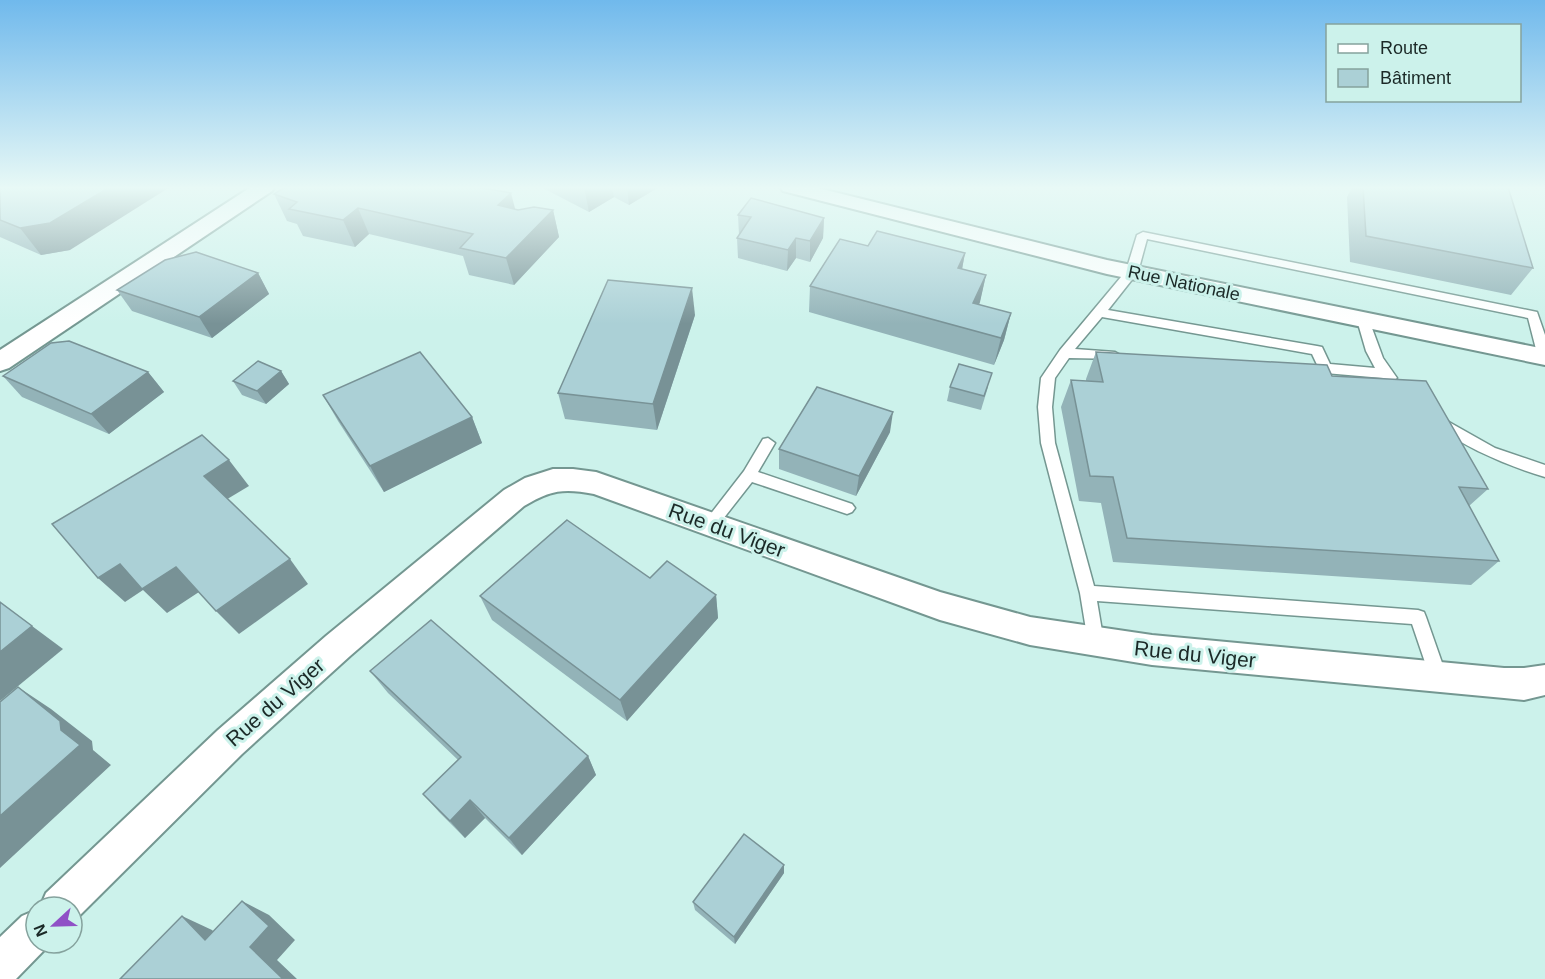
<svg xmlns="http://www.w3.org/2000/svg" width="1545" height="979" font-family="Helvetica,sans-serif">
<rect width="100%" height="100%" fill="#ccf2eb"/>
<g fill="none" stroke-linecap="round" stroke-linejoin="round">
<defs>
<g id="service">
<polygon points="1143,232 1537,312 1545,335 1545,361 1538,357 1528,318 1147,239 1138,272 1108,310 1317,346 1322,347 1330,364 1375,368 1366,351 1357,320 1363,316 1369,320 1383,358 1397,378 1390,383 1383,378 1325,373 1320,371 1312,354 1102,317 1075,349 1115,352 1122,356 1120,359 1069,358 1055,378 1052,407 1055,443 1094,586 1418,610 1424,612 1426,617 1447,677 1444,683 1438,685 1432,683 1412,624 1097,601 1104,643 1101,648 1095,651 1089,648 1080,593 1041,443 1038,407 1041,378 1060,350 1126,271 1137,235"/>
<path d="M 1440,417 L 1495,448 L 1545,465 L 1545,477 C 1505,465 1469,449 1435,426 L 1433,422 L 1435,418 Z"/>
<polygon points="768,438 775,443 758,472 852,504 855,508 852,512 847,514 752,482 716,528 711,530 706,528 703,524 706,520 744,471 763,439"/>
</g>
<g id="minor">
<polygon points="251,187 275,187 272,191 9,368 0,371 0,350"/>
<polygon points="780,187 814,187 1107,260 1545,349 1545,365 1107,274 783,191"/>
<path d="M 553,469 L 573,469 L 596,472 L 940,592 L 1030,617 L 1152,635 L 1504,668 L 1524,668 L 1545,665 L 1545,695 L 1524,700 L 1504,698 L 1152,665 L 1030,645 L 940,620 L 594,494 C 564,488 550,490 524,506 L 350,656 L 242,754 L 74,921 L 72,922 L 72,907 L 40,907 L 46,893 L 218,730 L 326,636 L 504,490 L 525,478 Z"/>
<polygon points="36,910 36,943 50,944 16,979 0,979 0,937 22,916"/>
</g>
</defs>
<use href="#service" stroke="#749791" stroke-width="3"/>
<use href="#minor" stroke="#749791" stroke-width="4"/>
<use href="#service" fill="#fff" fill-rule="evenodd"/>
<use href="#minor" fill="#fff" fill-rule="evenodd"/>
</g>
<g fill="#93b3b8">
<polygon points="0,187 70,250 41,255 0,237"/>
<polygon points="541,187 659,187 629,205 614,197 589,212"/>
<polygon points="1352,187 1508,187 1533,268 1511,295 1350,262 1347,197"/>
<polygon points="274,194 518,210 553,210 559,237 514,285 469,275 463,256 369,234 355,247 303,236 297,224 287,221"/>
<polygon points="738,215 824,218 823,238 810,262 796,258 787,271 738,258 737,238 739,235"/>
<polygon points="868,246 965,253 962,269 986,275 979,305 1011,313 1004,340 994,365 809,312 810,286"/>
<polygon points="258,273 269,294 212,338 132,311 117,290"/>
<polygon points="695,315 657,430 565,419 558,393"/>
<polygon points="1096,352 1332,376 1488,489 1469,506 1499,561 1471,585 1113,562 1101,503 1079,501 1061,407 1071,380 1086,381 1086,379"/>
<polygon points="281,371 289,384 266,404 242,395 233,381"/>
<polygon points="148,372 164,392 109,434 22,397 3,376"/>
<polygon points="950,387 988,387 981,410 947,401"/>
<polygon points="323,395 472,417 482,443 384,492 338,421"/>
<polygon points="890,432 856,496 779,469 779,449"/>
<polygon points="650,578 716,595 718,618 627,721 492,620 480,596"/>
<polygon points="370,671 588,756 596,775 522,855 485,818 465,838 439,812 423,794 458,760 388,693"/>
<polygon points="784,865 784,873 735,944 695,910 693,902"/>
</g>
<g fill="#789296">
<polygon points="110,187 170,187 70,250 41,255 20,228"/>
<polygon points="584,187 612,187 614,197 589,212"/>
<polygon points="627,187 659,187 629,205"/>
<polygon points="511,193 518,220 498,205"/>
<polygon points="358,208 369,234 355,247 343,220"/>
<polygon points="553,210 559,237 514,285 506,258"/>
<polygon points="824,218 823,238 810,262 810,241"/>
<polygon points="796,238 796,258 787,271 788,250"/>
<polygon points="965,253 960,280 958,268"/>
<polygon points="258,273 269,294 212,338 199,317"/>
<polygon points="986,275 980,302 967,330 973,303"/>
<polygon points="692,288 695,315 657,430 653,404"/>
<polygon points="1011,313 1004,340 994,365 1001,338"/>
<polygon points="281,371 289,384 266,404 257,391"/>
<polygon points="148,372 164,392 109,434 91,414"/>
<polygon points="893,412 890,432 856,496 859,476"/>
<polygon points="472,417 482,443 384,492 370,466"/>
<polygon points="229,460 249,486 224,501 204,476"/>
<polygon points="290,559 308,584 239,634 216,611"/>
<polygon points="120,564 176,567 199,592 167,613 143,590 125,602 98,578"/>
<polygon points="716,595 718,618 627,721 620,700"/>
<polygon points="32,626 63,649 0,701 0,652"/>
<polygon points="18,687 51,709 92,741 93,750 111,765 0,868 0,816 61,730"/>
<polygon points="588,756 596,775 522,855 509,838"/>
<polygon points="470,800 485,818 465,838 450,821"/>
<polygon points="784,865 784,873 735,944 734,937"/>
<polygon points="242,901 269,915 295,940 277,960 297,979 283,979 250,947"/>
<polygon points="182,916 212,930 234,952 205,940"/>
</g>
<g fill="#abd0d6" stroke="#789296" stroke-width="1.5">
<polygon points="0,187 110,187 50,223 20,228 0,220"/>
<polygon points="285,187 477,187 511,193 498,205 518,210 534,207 553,210 506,258 460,248 473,234 358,208 343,220 289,209 297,202 274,194"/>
<polygon points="1363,187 1508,187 1533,268 1366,236"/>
<polygon points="751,198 824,218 810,241 796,238 788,250 737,238 751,217 738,215"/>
<polygon points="877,231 965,253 958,268 986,275 973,303 1011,313 1001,338 810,286 840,239 868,246"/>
<polygon points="196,252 258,273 199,317 117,290 165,260"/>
<polygon points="608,280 692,288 653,404 558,393"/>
<polygon points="69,341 148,372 91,414 3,376 51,343"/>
<polygon points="420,352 472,417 370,466 323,395"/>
<polygon points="1096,352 1327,365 1332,376 1426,381 1488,489 1459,487 1499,561 1127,538 1113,477 1090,476 1071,380 1103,382"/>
<polygon points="258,361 281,371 257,391 233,381"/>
<polygon points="959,364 992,373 984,396 950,387"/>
<polygon points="817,387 893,412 859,476 779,449"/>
<polygon points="202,435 229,460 204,476 290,559 216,611 176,567 142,589 120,564 98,578 52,524"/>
<polygon points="567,520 650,578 667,561 716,595 620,700 480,596"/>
<polygon points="0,602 32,626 0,652"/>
<polygon points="431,620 588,756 509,838 470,800 450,821 423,794 461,757 370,671"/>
<polygon points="18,687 60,721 61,730 80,745 0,816 0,702"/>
<polygon points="744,834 784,865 734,937 693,902"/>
<polygon points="242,901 269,926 250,947 283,979 120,979 182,916 205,940"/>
</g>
<linearGradient id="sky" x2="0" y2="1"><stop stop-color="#70b9ec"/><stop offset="0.58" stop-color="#e8f9f6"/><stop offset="1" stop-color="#e8f9f6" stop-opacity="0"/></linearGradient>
<rect width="1545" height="324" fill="url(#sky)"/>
<g text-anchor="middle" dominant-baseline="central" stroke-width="6" stroke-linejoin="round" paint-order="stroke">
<g font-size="18" fill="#1b2927" stroke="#ccf2eb">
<text transform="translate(1184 283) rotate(12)">Rue Nationale</text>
</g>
<g font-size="21" fill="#1b2927" stroke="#ccf2eb">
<text transform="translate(727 530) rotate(20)">Rue du Viger</text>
<text transform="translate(1195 654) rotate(6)">Rue du Viger</text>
<text transform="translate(275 702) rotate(-41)">Rue du Viger</text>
</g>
</g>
<rect x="1326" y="24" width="195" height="78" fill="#ccf2eb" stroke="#85a29d" stroke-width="1.5"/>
<rect x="1338" y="44" width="30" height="9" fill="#ffffff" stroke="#85a29d" stroke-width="1.5"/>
<text x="1380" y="54" font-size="18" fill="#1b2927">Route</text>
<rect x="1338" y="69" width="30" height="18" fill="#abd0d6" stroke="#85a29d" stroke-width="1.5"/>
<text x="1380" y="84" font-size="18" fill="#1b2927">Bâtiment</text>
<g transform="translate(54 925) rotate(248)"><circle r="28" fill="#ccf2eb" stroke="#85a29d" stroke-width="1.5"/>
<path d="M0-4.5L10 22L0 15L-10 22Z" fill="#9050c6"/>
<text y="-9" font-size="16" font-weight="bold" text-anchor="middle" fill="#1b2927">N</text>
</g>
</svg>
